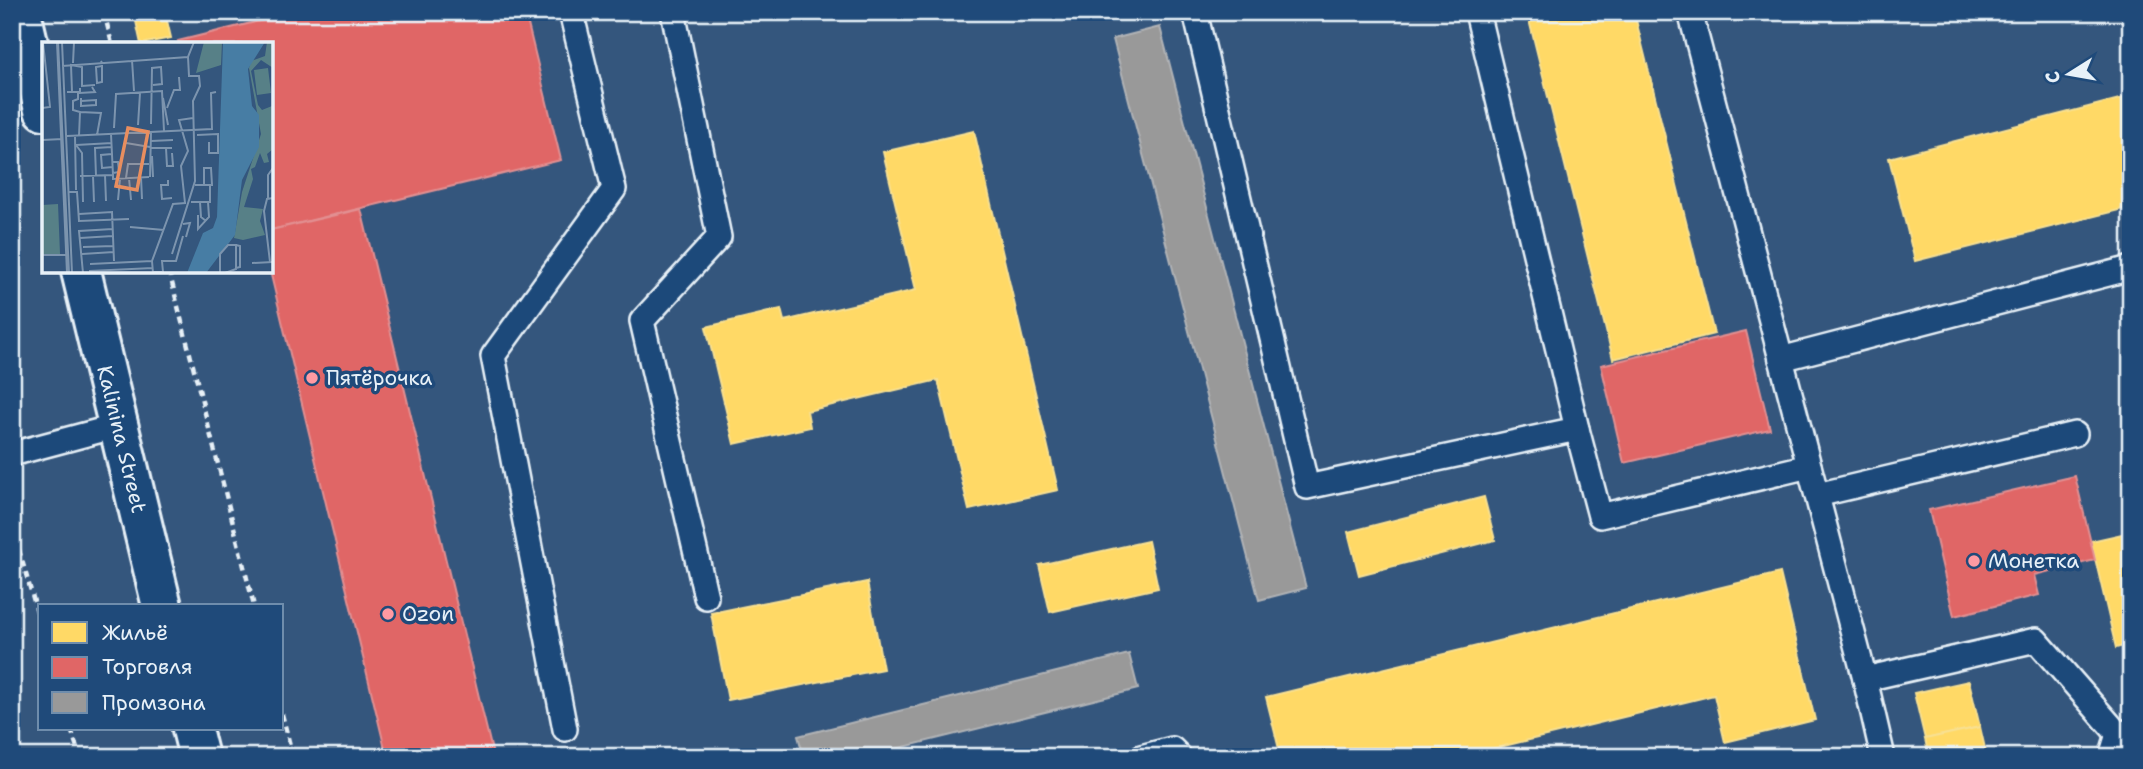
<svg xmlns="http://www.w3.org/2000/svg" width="2143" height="769" font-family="'Shantell Sans',sans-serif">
<rect width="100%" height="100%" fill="#34567d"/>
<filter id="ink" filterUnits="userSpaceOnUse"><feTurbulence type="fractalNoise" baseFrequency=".0143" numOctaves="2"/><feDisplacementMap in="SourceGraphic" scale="14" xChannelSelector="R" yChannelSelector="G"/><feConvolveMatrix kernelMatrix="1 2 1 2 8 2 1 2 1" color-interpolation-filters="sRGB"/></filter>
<g filter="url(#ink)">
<g fill="#ffd966" stroke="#f8e092" stroke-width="2">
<polygon points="134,12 165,12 171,38 141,44"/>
<polygon points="1527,12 1634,12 1714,334 1613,359"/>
<polygon points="2131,96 2131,207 1915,261 1889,158"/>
<polygon points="974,131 1058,490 969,510 938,380 807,411 810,427 734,444 706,327 781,309 784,321 916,290 883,152"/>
<polygon points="1484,497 1495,540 1359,575 1348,532"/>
<polygon points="2131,532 2131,644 2116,648 2091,541"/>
<polygon points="1148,541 1158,588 1050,612 1039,565"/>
<polygon points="1780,573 1815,720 1725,742 1714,695 1459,757 1281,757 1266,697"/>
<polygon points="867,582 883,669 728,700 711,613"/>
<polygon points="1969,681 1980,727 1925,739 1914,693"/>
<polygon points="1980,727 1987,757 1929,757 1925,739"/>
</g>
<g fill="#e06666" stroke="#e29092" stroke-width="2">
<polygon points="296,12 475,12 477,19 505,12 525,12 561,160 271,230 271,44 179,44 178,41"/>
<polygon points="361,209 493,755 485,757 387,757 270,271 271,230"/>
<polygon points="1746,331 1770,429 1624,463 1601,365"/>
<polygon points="2075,476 2095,560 2034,575 2039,595 1954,616 1929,510"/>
</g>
<g fill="#999" stroke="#b1b3b6" stroke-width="2">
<polygon points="1160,27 1306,588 1259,600 1113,39"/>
<polygon points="1129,654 1138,689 863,757 804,757 798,736"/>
</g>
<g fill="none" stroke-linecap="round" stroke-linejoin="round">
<defs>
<g id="service">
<polyline points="673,12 719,237 642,321 706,597"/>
<polyline points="1195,12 1307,487 1577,429 1600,516 1809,466"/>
<polyline points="1477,12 1577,429"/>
<polyline points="1690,12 1865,679 1883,757"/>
<polyline points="1781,359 2131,268"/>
<polyline points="12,454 117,426"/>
<polyline points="1817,495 2075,434"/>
<polyline points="1865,679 2036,640 2118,734 2131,731"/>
<polyline points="565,729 493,356 614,189 571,12"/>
<polyline points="1141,757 1172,749 1180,757"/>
<polyline points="2111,757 2118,734"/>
</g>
<g id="minor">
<polyline points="21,12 44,110"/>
<path id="s1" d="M 81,271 L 162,606"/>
<polyline points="192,729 199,757"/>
</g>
</defs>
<use href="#service" stroke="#e8f1f8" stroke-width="28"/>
<use href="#minor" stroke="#e8f1f8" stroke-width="44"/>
<g stroke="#e8f1f8" stroke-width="4.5" stroke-dasharray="7 5" stroke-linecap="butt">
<polyline points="104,12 112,44"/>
<polyline points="169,271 254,606"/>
<polyline points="12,526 40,622"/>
<polyline points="282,714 293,757"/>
<polyline points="71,729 80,757"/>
</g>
<use href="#service" stroke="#1f4a7a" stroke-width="23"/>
<use href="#minor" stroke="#1f4a7a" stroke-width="38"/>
</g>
</g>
<g fill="#ff9aa2" stroke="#1f4a7a" stroke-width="2.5">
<circle cx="312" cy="378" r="7"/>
<circle cx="1974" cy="561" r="7"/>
<circle cx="388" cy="614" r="7"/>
</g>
<g text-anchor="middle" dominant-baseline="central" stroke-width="7" stroke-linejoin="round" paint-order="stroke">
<g font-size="21" fill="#e8f1f8" stroke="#1f4a7a" text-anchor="start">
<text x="326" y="378">Пятёрочка</text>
<text x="1988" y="561">Монетка</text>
<text x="402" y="614">Ozon</text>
</g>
<g font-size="21" fill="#e8f1f8" stroke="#1f4a7a">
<text stroke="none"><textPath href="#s1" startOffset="173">Kalinina Street</textPath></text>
</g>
</g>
<g transform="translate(42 42)">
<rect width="231" height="231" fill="#34567d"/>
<path d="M 162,0 L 180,0 L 179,23 L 154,31 ZM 225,0 L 231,0 L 231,26 L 219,18 L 209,29 L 216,63 L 220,68 L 230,64 L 231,107 L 225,112 L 227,120 L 222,121 L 218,111 L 213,125 L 209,127 L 211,137 L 202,165 L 221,167 L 218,179 L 223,193 L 201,198 L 192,196 L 200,150 L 219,92 L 207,26 L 209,19 L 223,14 ZM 226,26 L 229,51 L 215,53 L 212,28 ZM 16,162 L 18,212 L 0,212 L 0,163 Z" fill="#578087"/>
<path d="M 181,0 L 223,0 L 206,27 L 210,64 L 217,73 L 217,105 L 200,138 L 193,193 L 164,231 L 145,231 L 161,191 L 171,186 L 175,175 Z" fill="#477da4"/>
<path fill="none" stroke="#7c94ae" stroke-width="2" d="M 15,0 L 25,231M 16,0 L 27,231M 20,0 L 30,231M 90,18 L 92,49M 59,19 L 60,21 L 60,40 L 55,41 L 54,25 L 60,24M 31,21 L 32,0M 20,24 L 146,15M 38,46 L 38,51 L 53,50 L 50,45M 25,50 L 36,50 L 36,57 L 31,59 L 31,68 L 38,70 L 37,94M 30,50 L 29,23 L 40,25 L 40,44 L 53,43M 121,56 L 126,83M 39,59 L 54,58 L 54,63 L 39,64 L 39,56M 0,66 L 8,65 L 1,0M 125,66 L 132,48 L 138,48 L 137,35M 38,70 L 59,71 L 55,93M 109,82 L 110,26 L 119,25 L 120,42 L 111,43M 96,83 L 98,51M 72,86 L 74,52 L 120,49 L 122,89M 69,92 L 71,133M 155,93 L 176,92 L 176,111 L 167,111 L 167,100M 25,94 L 170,87 L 169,51 L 174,50M 33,94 L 34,148M 0,98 L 21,97M 109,99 L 131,98M 84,101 L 108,105M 34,103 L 40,111 L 41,160M 34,103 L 70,101M 109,106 L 130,106M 124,106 L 125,124 L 131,124 L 130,111M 70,112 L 59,113 L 60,126 L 71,125M 110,114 L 111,135M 70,120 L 76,120 L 77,130 L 71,131M 63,133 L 64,159M 71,133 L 71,137 L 107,135M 38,134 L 71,133M 51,134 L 52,160M 54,134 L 53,106 L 70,105M 99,135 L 100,157M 108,135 L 109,90M 84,136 L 86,122 L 107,122M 87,136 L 89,158M 126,138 L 126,143 L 119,143 L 120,157 L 130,156M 153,143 L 170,143 L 169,126 L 162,126 L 162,143M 26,150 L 35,150 L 37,179 L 87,177M 226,156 L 226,133 L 231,126M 76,158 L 78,137M 149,160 L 168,160 L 168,143M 158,160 L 159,175 L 164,179M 143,161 L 139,124 L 146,109 L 137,78 L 151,76M 37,172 L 70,170 L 72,219M 156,173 L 156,187 L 167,175 L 166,160M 141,182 L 148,181 L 144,195M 88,185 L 122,188M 38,196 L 71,194M 194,203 L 198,204 L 198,225 L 194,226M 41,205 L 71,204M 40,212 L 72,210M 130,212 L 153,139 L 151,59 L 158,44 L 157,34 L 147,34 L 146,15 L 152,0M 0,213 L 24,213M 228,220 L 222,169 L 225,157 L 231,156M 210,221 L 231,220M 48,222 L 110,219M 47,229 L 111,226M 111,230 L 121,230 L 120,219 L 134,219 L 141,194M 41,231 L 37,189 L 71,187M 111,231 L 110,219 L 131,162 L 144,161M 178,231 L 178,212 L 186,203 L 194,203 L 194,227 L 183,231"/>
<path fill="#e88e5f" fill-opacity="0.15" stroke="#e88e5f" stroke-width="3.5" d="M 86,86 L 106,90 L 95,148 L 74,144 Z"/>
<rect width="231" height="231" fill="none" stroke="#e8f1f8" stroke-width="3.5"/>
</g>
<rect width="2143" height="769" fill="none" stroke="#1f4a7a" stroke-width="42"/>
<rect x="21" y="21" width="2101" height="727" fill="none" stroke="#e8f1f8" stroke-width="2.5" filter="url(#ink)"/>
<rect x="38" y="604" width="245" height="126" fill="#1f4a7a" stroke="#6f8dac" stroke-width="2"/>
<rect x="52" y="622" width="35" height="21" fill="#ffd966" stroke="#6f8dac" stroke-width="2"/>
<text x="102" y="640" font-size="21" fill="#e8f1f8">Жильё</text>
<rect x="52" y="657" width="35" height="21" fill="#e06666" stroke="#6f8dac" stroke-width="2"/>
<text x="102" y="674" font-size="21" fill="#e8f1f8">Торговля</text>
<rect x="52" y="692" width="35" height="21" fill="#999999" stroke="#6f8dac" stroke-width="2"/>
<text x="102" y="710" font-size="21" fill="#e8f1f8">Промзона</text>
<g transform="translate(2069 74) rotate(259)" stroke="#1f4a7a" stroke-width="5" paint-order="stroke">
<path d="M0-5L12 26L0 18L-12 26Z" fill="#e8f1f8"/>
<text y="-10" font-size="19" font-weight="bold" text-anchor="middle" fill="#e8f1f8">С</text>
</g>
</svg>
